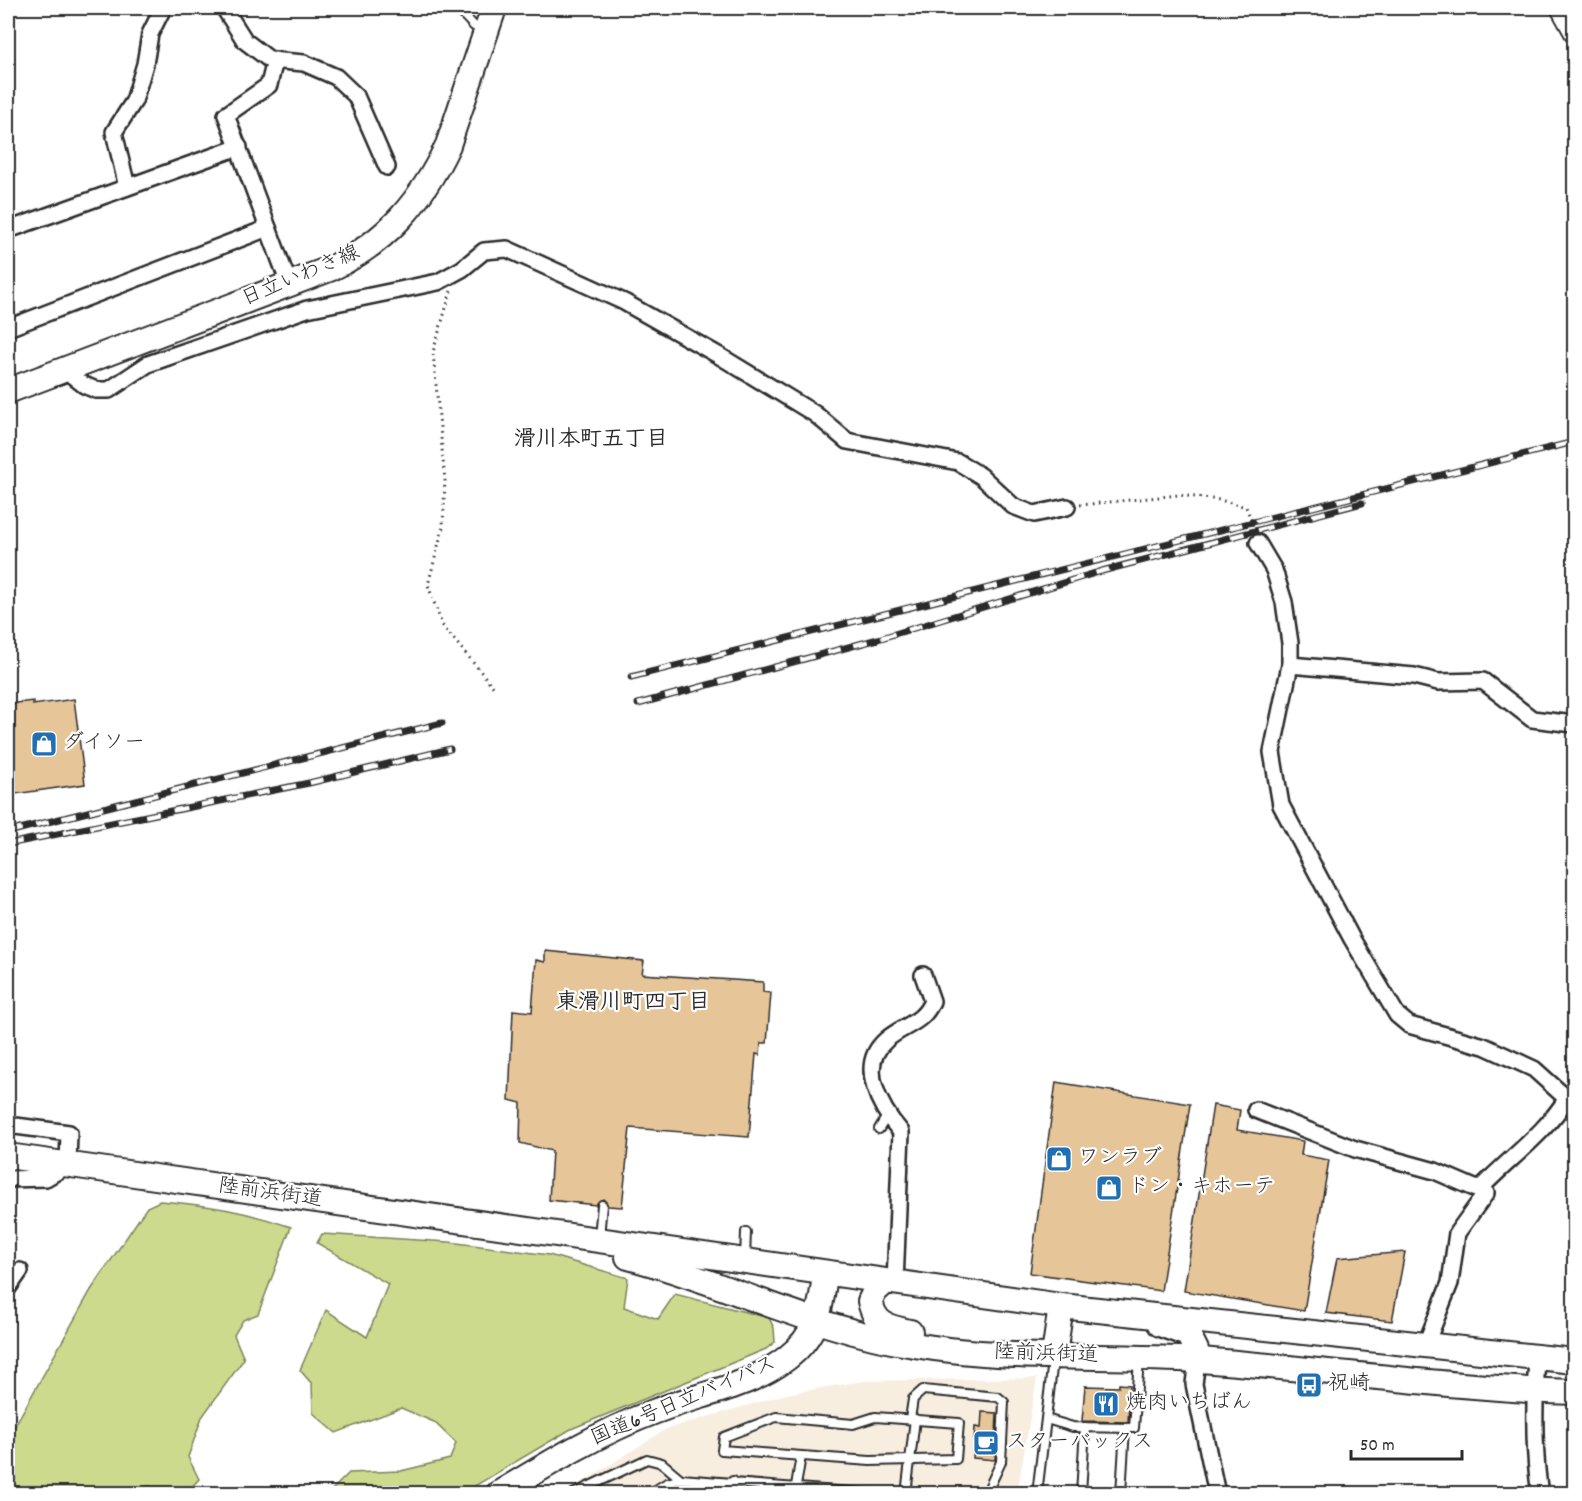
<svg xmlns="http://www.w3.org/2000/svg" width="1582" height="1501" font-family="Dekko,'Klee One',sans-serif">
<rect width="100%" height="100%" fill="#fff"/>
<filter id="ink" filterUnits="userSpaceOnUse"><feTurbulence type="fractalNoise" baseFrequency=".0167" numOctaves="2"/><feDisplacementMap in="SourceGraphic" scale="12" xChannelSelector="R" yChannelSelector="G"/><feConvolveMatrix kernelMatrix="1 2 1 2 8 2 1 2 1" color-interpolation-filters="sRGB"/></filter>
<g filter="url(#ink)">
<polygon fill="#f8eee0" points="1037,1378 1017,1493 902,1484 900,1494 564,1494 666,1429 786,1394 862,1381"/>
<g fill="#ccda8e" stroke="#7c825c" stroke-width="1.5">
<path d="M 160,1201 C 209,1205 245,1211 291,1227 L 258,1314 L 243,1320 L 234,1335 L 244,1359 L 202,1417 L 188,1457 L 199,1479 L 186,1493 L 148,1486 L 140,1494 L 8,1493 L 8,1438 L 91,1290 L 147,1207 Z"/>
<polygon points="322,1234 449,1242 549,1255 628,1278 624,1307 658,1319 675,1294 769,1318 774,1328 775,1342 766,1349 571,1429 463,1493 329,1493 349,1473 401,1471 450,1459 456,1443 434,1422 401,1408 336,1433 313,1413 312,1384 300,1370 326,1310 367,1337 388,1284 317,1243"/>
</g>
<g fill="#e6c598" stroke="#2b2b2b" stroke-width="1.5">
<polygon points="74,699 85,784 8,795 8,704 33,701 33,705"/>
<polygon points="545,951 644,961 642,974 763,982 763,992 771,993 767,1043 761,1043 760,1055 756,1054 749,1137 630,1128 622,1207 608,1206 603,1199 596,1205 549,1200 552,1151 520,1143 521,1103 509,1100 513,1010 532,1012 536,960 545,962"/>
<polygon points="1056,1082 1190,1104 1161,1291 1030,1273"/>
<polygon points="1213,1105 1240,1110 1237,1130 1303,1141 1301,1155 1329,1160 1304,1311 1184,1291"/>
<polygon points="1405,1252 1392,1321 1326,1313 1337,1258"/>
<polygon points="1119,1384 1130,1385 1128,1422 1082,1421 1085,1386 1119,1387"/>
<polygon points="982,1412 997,1413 995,1460 973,1458 975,1427 981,1428"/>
</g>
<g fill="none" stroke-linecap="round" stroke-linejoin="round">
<defs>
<g id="service">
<polyline points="457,8 474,26 483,29"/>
<polyline points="879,1129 887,1116"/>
<polyline points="599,1237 602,1205"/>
<polyline points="745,1258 746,1232"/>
<polygon points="776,1417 853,1424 875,1417 959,1423 956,1459 870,1461 722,1450 724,1437"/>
<polyline points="910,1419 913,1399 923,1390 998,1397 1004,1402 1001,1462 986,1494"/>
<polyline points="1046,1419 1073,1427 1134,1428 1139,1360"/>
<polyline points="796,1486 801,1456"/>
<polyline points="573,1494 647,1459 662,1463 681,1479"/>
<polyline points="649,1494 667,1483 681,1479 877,1494"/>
<polyline points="732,1494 733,1481"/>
<polyline points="906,1494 915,1419"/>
<polyline points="1037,1494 1053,1360"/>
<polyline points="1081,1494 1085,1427"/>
<polyline points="1121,1494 1125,1428"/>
</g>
<g id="minor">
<polyline points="224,8 245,41 270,60 304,63 336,77 356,96 387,167"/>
<polyline points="275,60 269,85 226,115 289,284"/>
<polyline points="127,187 114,132 134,101 145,64 150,34 163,8"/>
<polyline points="8,230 239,147"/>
<polyline points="8,328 268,228"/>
<polyline points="69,368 74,377 84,385 96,390 109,390 148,364 307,309 438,282 462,269 484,251 507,249 624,302 718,355 815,414 847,441 958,462 981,476 1013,506 1034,514 1067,507"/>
<polyline points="1258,543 1274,570 1284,602 1290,643 1290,665 1272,752 1281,805 1352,939 1397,1015 1409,1025 1484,1046 1534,1069 1574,1105"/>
<polyline points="1290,665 1414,676 1438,682 1483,681 1532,719 1574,724"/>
<polyline points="1256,1110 1355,1149 1435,1171 1486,1193 1457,1233 1450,1283 1426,1344"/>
<polyline points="8,1125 69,1133 68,1165 46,1178 8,1179"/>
<path d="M 1479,1190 C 1507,1160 1546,1133 1567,1098"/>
<path d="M 895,1284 L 901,1132 C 881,1109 856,1066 886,1040 C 903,1025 923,1024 932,1001 L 923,975"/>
<polyline points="8,1288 20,1271"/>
<path d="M 1537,1359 C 1534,1403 1533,1450 1540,1494"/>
<polyline points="1197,1360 1194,1384 1217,1494"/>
</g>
<polyline id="tertiary" points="1560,8 1574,33"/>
<path id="primary" d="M 8,391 L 332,268 C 388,241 422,200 448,145 L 494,8"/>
<g id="trunk">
<polyline points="8,1156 1061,1306 1574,1361"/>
<path d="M 628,1257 C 725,1282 815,1330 914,1345 C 1008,1361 1104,1354 1199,1360 C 1324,1369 1449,1388 1574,1392"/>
<path d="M 885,1282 L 875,1291 L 870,1301 C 875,1325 887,1327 910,1332"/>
<polyline points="1160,1324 1188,1334 1196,1350 1197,1360"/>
<polyline points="1054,1355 1061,1306"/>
<path d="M 498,1494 C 549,1463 600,1432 656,1411 C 699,1394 750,1387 787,1358 C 817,1335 821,1309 825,1274"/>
</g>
</defs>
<use href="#service" stroke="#2b2b2b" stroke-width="12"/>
<use href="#minor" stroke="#2b2b2b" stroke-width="20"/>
<use href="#tertiary" stroke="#2b2b2b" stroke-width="22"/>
<use href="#primary" stroke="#2b2b2b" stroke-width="28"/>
<use href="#trunk" stroke="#2b2b2b" stroke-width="28"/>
<g stroke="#2b2b2b" stroke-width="3" stroke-dasharray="1.5 4.5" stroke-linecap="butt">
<polyline points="451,291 433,352 445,481 443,527 428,585 442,625 495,689"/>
<polyline points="1080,505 1179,495 1220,500 1246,507 1255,529"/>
</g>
<use href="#service" stroke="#fff" stroke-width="8"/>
<use href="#minor" stroke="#fff" stroke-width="15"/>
<use href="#tertiary" stroke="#fff" stroke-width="18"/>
<use href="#primary" stroke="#fff" stroke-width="24"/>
<use href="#trunk" stroke="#fff" stroke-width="24"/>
<defs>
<g id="rail">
<polyline points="631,677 1574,442"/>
<polyline points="638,704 878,639 1102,571 1362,503"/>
<polyline points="8,832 442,723"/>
<polyline points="8,844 309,783 450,749"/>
</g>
</defs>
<use href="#rail" stroke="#2b2b2b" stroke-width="7"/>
<use href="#rail" stroke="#fff" stroke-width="4.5" stroke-dasharray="14" stroke-linecap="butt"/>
</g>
</g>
<defs>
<symbol id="shop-square" viewBox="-11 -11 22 22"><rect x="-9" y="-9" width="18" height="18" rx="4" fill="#1f6fb2" stroke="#fff"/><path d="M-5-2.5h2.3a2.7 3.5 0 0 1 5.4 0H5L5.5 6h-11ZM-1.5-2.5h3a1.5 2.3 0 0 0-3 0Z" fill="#fff"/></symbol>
<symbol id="bus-square" viewBox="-11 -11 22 22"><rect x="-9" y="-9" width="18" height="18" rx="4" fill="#1f6fb2" stroke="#fff"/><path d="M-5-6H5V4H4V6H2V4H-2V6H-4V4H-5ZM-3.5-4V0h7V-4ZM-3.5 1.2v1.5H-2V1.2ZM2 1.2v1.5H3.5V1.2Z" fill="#fff"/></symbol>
<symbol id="restaurant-square" viewBox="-11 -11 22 22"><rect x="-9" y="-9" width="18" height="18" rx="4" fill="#1f6fb2" stroke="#fff"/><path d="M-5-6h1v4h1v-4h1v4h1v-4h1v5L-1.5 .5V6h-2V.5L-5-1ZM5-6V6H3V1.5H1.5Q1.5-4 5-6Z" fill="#fff"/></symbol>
<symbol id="cafe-square" viewBox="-11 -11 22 22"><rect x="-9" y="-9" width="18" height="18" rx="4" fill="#1f6fb2" stroke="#fff"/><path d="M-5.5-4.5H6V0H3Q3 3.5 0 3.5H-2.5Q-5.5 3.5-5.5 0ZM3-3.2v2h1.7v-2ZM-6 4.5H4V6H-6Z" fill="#fff"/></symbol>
</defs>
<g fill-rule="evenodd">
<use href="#shop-square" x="29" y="729" width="30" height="30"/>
<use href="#shop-square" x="1044" y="1144" width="30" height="30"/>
<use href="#shop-square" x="1094" y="1173" width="30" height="30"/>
<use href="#bus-square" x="1294" y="1370" width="30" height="30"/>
<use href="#restaurant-square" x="1091" y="1389" width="30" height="30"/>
<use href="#cafe-square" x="971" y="1428" width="30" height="30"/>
</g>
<g text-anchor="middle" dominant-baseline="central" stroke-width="4.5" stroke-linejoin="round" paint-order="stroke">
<g font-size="21" fill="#2b2b2b" stroke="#fff">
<text transform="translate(301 277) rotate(-23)">日立いわき線</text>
<text transform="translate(270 1194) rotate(8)">陸前浜街道</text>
<text transform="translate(1046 1355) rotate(2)">陸前浜街道</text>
<text transform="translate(684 1402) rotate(-23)">国道6号日立バイパス</text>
</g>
<g font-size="21" fill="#2b2b2b" stroke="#fff" text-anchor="start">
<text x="63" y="744">ダイソー</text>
<text x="1078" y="1159">ワンラブ</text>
<text x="1128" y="1188">ドン・キホーテ</text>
<text x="1328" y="1385">祝崎</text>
<text x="1126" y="1404">焼肉いちばん</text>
<text x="1006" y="1443">スターバックス</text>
</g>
<g font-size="22" font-weight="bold" fill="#2b2b2b" stroke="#fff">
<text x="591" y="440">滑川本町五丁目</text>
<text x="633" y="1003">東滑川町四丁目</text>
</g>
</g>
<rect width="1582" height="1501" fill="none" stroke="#fff" stroke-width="30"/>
<rect x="15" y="15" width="1552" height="1471" fill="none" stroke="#2b2b2b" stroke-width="2" filter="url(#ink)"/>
<path d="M1351 1450v9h111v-9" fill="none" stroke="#2b2b2b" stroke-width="3"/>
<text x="1360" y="1450" font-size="18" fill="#2b2b2b" stroke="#ffffff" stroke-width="4.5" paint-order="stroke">50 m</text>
</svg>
